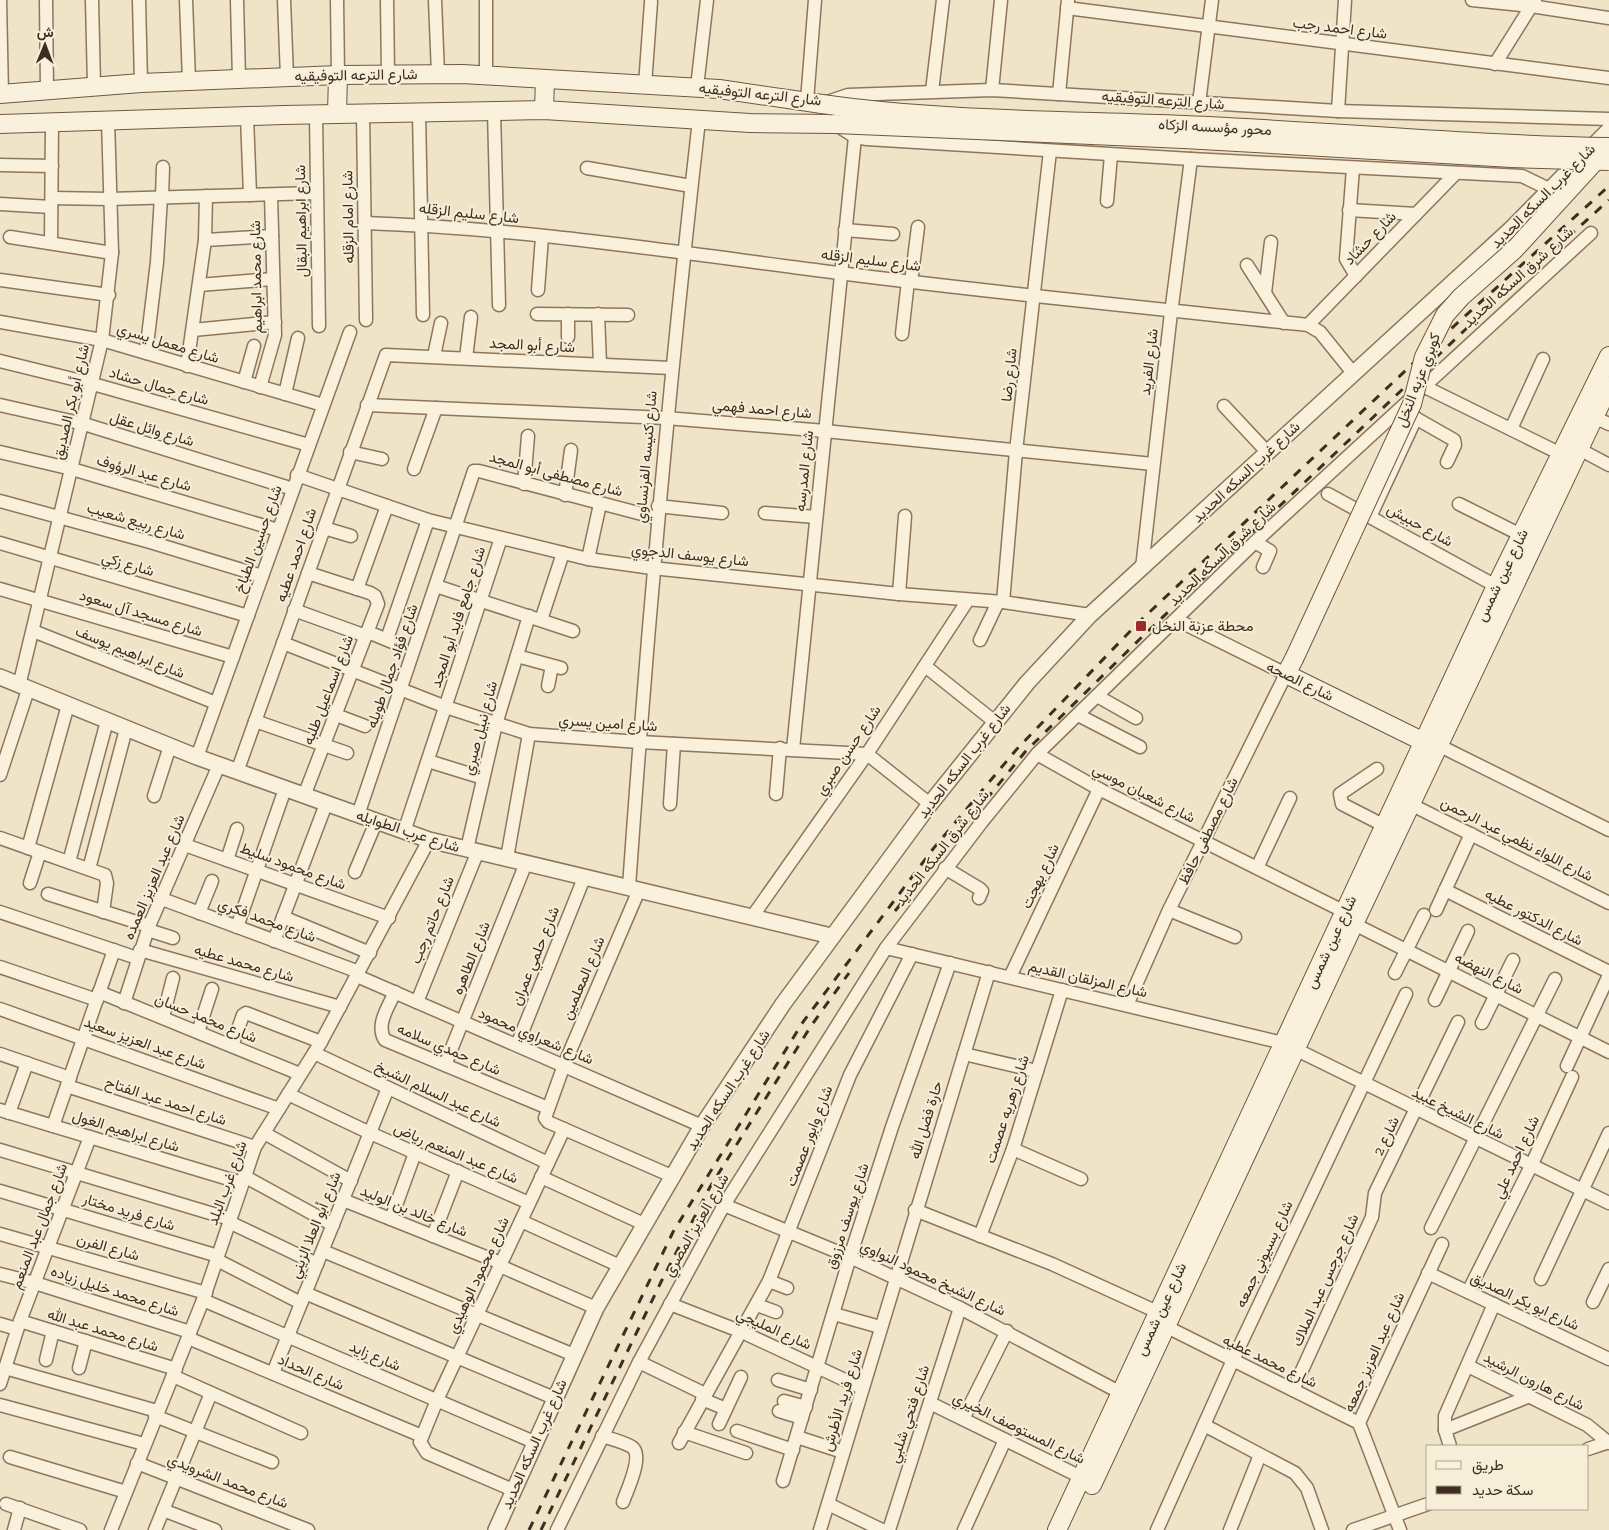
<svg xmlns="http://www.w3.org/2000/svg" width="1609" height="1530" font-family="'Zilla Slab',Vazirmatn,serif">
<rect width="100%" height="100%" fill="#f0e4c8"/>
<g fill="none" stroke-linecap="round" stroke-linejoin="round">
<defs>
<g id="minor">
<polyline points="0,0 2,94"/>
<polyline points="46,0 47,90"/>
<polyline points="92,0 94,86"/>
<polyline points="139,0 141,83"/>
<polyline points="186,0 189,81"/>
<polyline points="237,0 239,79"/>
<polyline points="284,0 287,77"/>
<polyline points="337,0 338,75"/>
<polyline points="387,0 388,74"/>
<polyline points="435,0 438,74"/>
<polyline points="486,0 486,74"/>
<polyline points="1472,0 1531,6 1609,18"/>
<polyline points="1067,8 1609,78"/>
<polyline points="1495,64 1535,0"/>
<polyline points="645,85 651,2"/>
<polyline points="697,87 707,0"/>
<polyline points="992,90 1001,0"/>
<polyline points="932,91 943,0"/>
<polyline points="1059,94 1068,0"/>
<polyline points="807,101 815,0"/>
<polyline points="824,103 848,95 992,90 1338,111 1609,119"/>
<polyline points="1199,103 1212,0"/>
<polyline points="494,111 499,305"/>
<polyline points="1338,111 1345,0"/>
<polyline points="419,113 423,315"/>
<polyline points="363,114 366,320"/>
<polyline points="316,115 319,326"/>
<polyline points="247,117 250,195"/>
<polyline points="835,124 855,137 867,139 1191,159 1522,176 1551,190"/>
<polyline points="0,165 52,166"/>
<polyline points="587,168 691,186"/>
<polyline points="1353,168 1346,259 1356,276"/>
<polyline points="162,197 163,167"/>
<polyline points="52,198 109,199 316,193"/>
<polyline points="1107,201 1111,155"/>
<polyline points="0,204 51,207"/>
<polyline points="1349,210 1416,214"/>
<path d="M 365,223 C 523,228 681,253 839,273 C 995,293 1152,308 1308,325 L 1320,332 L 1353,373"/>
<polyline points="845,230 893,234"/>
<polyline points="10,237 112,253"/>
<polyline points="205,240 272,236"/>
<polyline points="51,243 52,122"/>
<polyline points="1247,265 1284,323"/>
<polyline points="0,280 109,295"/>
<polyline points="911,282 918,227"/>
<polyline points="199,285 273,279"/>
<polyline points="538,290 542,237"/>
<polyline points="1265,293 1271,242"/>
<polyline points="537,314 628,315"/>
<polyline points="568,314 568,337"/>
<polyline points="598,314 600,364"/>
<polyline points="0,322 102,340 323,405"/>
<polyline points="1308,325 1456,173"/>
<polyline points="193,330 275,322"/>
<polyline points="902,334 908,281"/>
<polyline points="146,353 157,262 161,197"/>
<polyline points="434,356 441,323"/>
<polyline points="466,358 471,317"/>
<polyline points="0,361 93,384 309,445"/>
<polyline points="187,366 205,240 206,196"/>
<polyline points="244,382 254,346"/>
<polyline points="1423,386 1561,454"/>
<polyline points="260,387 275,335 271,195"/>
<polyline points="285,394 298,338"/>
<polyline points="0,405 84,424 293,489"/>
<polyline points="367,405 666,418 825,431 1153,464"/>
<polyline points="1224,406 1267,452"/>
<polyline points="1410,415 1454,440 1455,445 1447,462"/>
<polyline points="1594,417 1609,424"/>
<polyline points="1511,429 1543,359"/>
<polyline points="1579,449 1609,465"/>
<polyline points="0,452 72,469 278,530"/>
<polyline points="350,452 382,459"/>
<polyline points="414,469 436,408"/>
<polyline points="297,475 428,520 588,559 652,568 899,594 1003,602 1090,615"/>
<polyline points="524,484 528,436"/>
<polyline points="1328,494 1496,586"/>
<polyline points="565,495 571,450"/>
<polyline points="0,501 150,542 262,576"/>
<polyline points="1459,504 1521,535"/>
<polyline points="658,506 722,513"/>
<polyline points="765,513 816,517"/>
<polyline points="1370,517 1416,418"/>
<polyline points="324,528 351,536"/>
<polyline points="1255,542 1270,551 1263,567"/>
<polyline points="0,543 248,616"/>
<polyline points="588,559 600,504"/>
<polyline points="1142,568 1170,321 1191,159"/>
<polyline points="436,586 573,631"/>
<polyline points="0,589 233,657"/>
<polyline points="357,589 387,506"/>
<polyline points="899,594 905,516"/>
<polyline points="1003,602 1016,451 1050,151"/>
<polyline points="294,610 366,636"/>
<polyline points="541,620 563,553"/>
<polyline points="33,631 216,703"/>
<polyline points="368,632 397,644"/>
<polyline points="387,639 428,520"/>
<polyline points="980,640 998,602"/>
<polyline points="283,643 446,707 529,734 639,742 867,754 930,804"/>
<polyline points="517,656 561,668"/>
<polyline points="925,666 995,722"/>
<polyline points="19,686 102,340 112,253 108,120"/>
<polyline points="548,686 552,666"/>
<polyline points="1097,696 1136,718"/>
<polyline points="336,715 365,726"/>
<polyline points="1078,715 1140,747"/>
<polyline points="255,721 347,753"/>
<polyline points="1438,745 1609,830"/>
<polyline points="793,749 855,137"/>
<polyline points="1037,754 1099,789 1345,912"/>
<polyline points="197,757 350,332"/>
<polyline points="428,761 483,778"/>
<polyline points="1377,769 1340,794 1342,804 1385,826"/>
<polyline points="237,772 386,355 671,368"/>
<polyline points="0,775 28,690"/>
<polyline points="776,794 780,748"/>
<polyline points="154,796 170,746"/>
<polyline points="304,796 378,604 375,596 370,593 308,573"/>
<polyline points="670,804 674,744"/>
<polyline points="1410,804 1609,903"/>
<polyline points="358,815 474,471 479,471 657,518"/>
<polyline points="404,832 501,538"/>
<polyline points="0,838 105,875 107,883 103,912"/>
<polyline points="185,845 389,918"/>
<polyline points="28,848 68,705"/>
<polyline points="467,849 496,724 529,616"/>
<polyline points="507,858 529,734"/>
<polyline points="227,860 237,829"/>
<polyline points="69,862 107,721"/>
<polyline points="945,868 980,889 982,891 979,898"/>
<polyline points="1257,868 1290,798"/>
<polyline points="89,869 126,729"/>
<polyline points="355,872 376,822"/>
<polyline points="30,883 40,852"/>
<path d="M 629,887 C 647,631 670,375 699,120"/>
<polyline points="639,890 564,1065 545,1118 548,1122 674,1177"/>
<polyline points="1445,890 1609,972"/>
<polyline points="48,894 149,926"/>
<polyline points="162,899 359,972"/>
<polyline points="1169,910 1235,937"/>
<polyline points="1436,910 1471,834"/>
<polyline points="0,912 137,958"/>
<polyline points="199,913 212,881"/>
<polyline points="283,917 370,953"/>
<polyline points="752,917 867,754 968,600"/>
<polyline points="1354,924 1609,1052"/>
<polyline points="237,927 285,789"/>
<polyline points="148,930 173,938"/>
<polyline points="274,941 326,804"/>
<polyline points="886,948 1283,1043"/>
<polyline points="140,950 340,1007"/>
<polyline points="0,967 97,1000"/>
<polyline points="1395,973 1424,915"/>
<polyline points="357,976 702,1126"/>
<polyline points="1010,977 1099,789"/>
<polyline points="99,992 300,1074"/>
<path d="M 395,992 C 389,1006 375,1025 385,1040 L 548,1108"/>
<polyline points="1435,1000 1468,931"/>
<polyline points="417,1002 478,851"/>
<polyline points="124,1003 149,926 219,765"/>
<polyline points="1127,1005 1169,910 1286,674 1177,620"/>
<polyline points="0,1009 279,1109"/>
<polyline points="163,1017 173,978"/>
<polyline points="1482,1023 1513,960"/>
<polyline points="198,1032 212,989"/>
<polyline points="517,1045 584,878"/>
<polyline points="232,1046 243,1015 246,1013 321,1042"/>
<polyline points="1295,1049 1609,1203"/>
<polyline points="314,1053 548,1163"/>
<polyline points="0,1054 70,1078"/>
<polyline points="964,1054 1037,1071"/>
<polyline points="445,1065 526,863"/>
<polyline points="1567,1066 1609,975"/>
<polyline points="67,1086 255,1147"/>
<polyline points="288,1094 370,1133 529,1203"/>
<polyline points="0,1110 242,1183"/>
<polyline points="9,1113 27,1063"/>
<polyline points="53,1126 114,950"/>
<polyline points="264,1133 351,1181"/>
<polyline points="1013,1149 1081,1179"/>
<polyline points="0,1150 230,1219"/>
<polyline points="244,1176 333,1225"/>
<polyline points="541,1177 644,1224"/>
<polyline points="0,1191 218,1256"/>
<polyline points="343,1200 501,1263"/>
<polyline points="724,1205 850,1257 960,1308 1121,1393"/>
<polyline points="915,1210 1052,1264 1164,1315"/>
<polyline points="391,1219 415,1153"/>
<polyline points="521,1221 620,1266"/>
<polyline points="229,1222 317,1264"/>
<polyline points="1431,1228 1555,979"/>
<polyline points="0,1234 206,1293"/>
<polyline points="433,1236 458,1171"/>
<polyline points="980,1236 1013,1149 1062,990"/>
<polyline points="323,1251 574,1355"/>
<polyline points="217,1260 301,1303"/>
<polyline points="500,1266 596,1308"/>
<polyline points="1428,1273 1609,1359"/>
<polyline points="0,1274 35,1283 190,1332"/>
<polyline points="1541,1279 1609,1133"/>
<polyline points="769,1281 787,1288"/>
<polyline points="1468,1292 1531,1166 1572,1077"/>
<polyline points="305,1293 554,1398"/>
<polyline points="203,1300 534,1442"/>
<polyline points="1593,1302 1609,1269"/>
<polyline points="670,1304 742,1332 862,1388"/>
<polyline points="757,1305 776,1312"/>
<polyline points="834,1314 880,1327"/>
<polyline points="20,1321 176,1369"/>
<polyline points="0,1324 17,1329"/>
<polyline points="1167,1327 1359,1423"/>
<polyline points="188,1338 422,1436"/>
<polyline points="46,1360 53,1331"/>
<polyline points="639,1362 705,1394"/>
<polyline points="1468,1366 1587,1425 1609,1443"/>
<polyline points="5,1368 157,1411"/>
<polyline points="79,1368 86,1341"/>
<polyline points="273,1373 388,1088"/>
<polyline points="173,1376 301,1433"/>
<polyline points="778,1380 811,1390"/>
<polyline points="0,1384 20,1321 90,1137"/>
<polyline points="1293,1390 1372,1217 1375,1193 1458,1022"/>
<polyline points="702,1399 726,1409"/>
<polyline points="784,1401 806,1407"/>
<polyline points="930,1403 1089,1481"/>
<polyline points="0,1405 144,1444"/>
<polyline points="779,1411 802,1418"/>
<polyline points="155,1416 272,1462"/>
<polyline points="963,1419 1007,1331"/>
<polyline points="719,1424 741,1377"/>
<polyline points="1204,1425 1295,1473 1307,1488 1322,1530"/>
<polyline points="1445,1430 1530,1396"/>
<polyline points="737,1431 793,1450"/>
<polyline points="684,1432 746,1453"/>
<path d="M 602,1436 C 611,1439 624,1442 632,1447 C 644,1456 627,1490 623,1502"/>
<polyline points="797,1437 843,1452"/>
<polyline points="679,1443 769,1281 850,1075 912,954"/>
<polyline points="1450,1446 1445,1430 1445,1416 1494,1304"/>
<polyline points="1588,1449 1609,1442"/>
<polyline points="10,1457 126,1492"/>
<polyline points="137,1463 308,1530"/>
<polyline points="783,1481 850,1257 892,1127 950,963"/>
<polyline points="513,1490 427,1453 420,1442 437,1400 564,1129"/>
<polyline points="6,1504 80,1530"/>
<polyline points="828,1504 882,1530"/>
<polyline points="163,1510 215,1530"/>
<polyline points="14,1530 20,1508"/>
<polyline points="111,1530 203,1300 255,1147 321,1042 429,840"/>
<polyline points="155,1530 211,1393"/>
<polyline points="557,1530 639,1362 724,1205 886,948 981,823 1037,754 1255,542 1591,233"/>
<polyline points="820,1530 989,972"/>
<polyline points="889,1530 960,1308"/>
<polyline points="964,1530 1005,1440"/>
<polyline points="1157,1530 1233,1360 1406,994"/>
<polyline points="1230,1530 1260,1455"/>
<polyline points="1353,1530 1428,1504"/>
<polyline points="1400,1530 1359,1423 1442,1244"/>
</g>
<g id="tertiary">
<polyline points="0,677 197,757 429,840 831,936"/>
<polyline points="496,1530 596,1308 702,1126 783,1004 930,804 1027,683 1090,615 1510,230 1609,130"/>
</g>
<g id="secondary">
<polyline points="0,94 141,83 338,75 462,74 719,89 822,104"/>
<polyline points="544,110 545,79"/>
<polyline points="337,114 338,75"/>
<polyline points="0,124 283,115 544,110 750,123 835,124"/>
<polyline points="1294,659 1286,674 1424,742"/>
<polyline points="1092,1485 1354,924 1609,386"/>
<polyline points="1057,1530 1496,586 1609,356"/>
</g>
</defs>
<use href="#minor" stroke="#8d765c" stroke-width="15"/>
<use href="#tertiary" stroke="#8d765c" stroke-width="18"/>
<use href="#secondary" stroke="#6f573f" stroke-width="20"/>
<use href="#minor" stroke="#faf1dc" stroke-width="12"/>
<use href="#tertiary" stroke="#faf1dc" stroke-width="15"/>
<use href="#secondary" stroke="#faf1dc" stroke-width="18"/>
<g stroke="#3d2e20" stroke-width="3" stroke-dasharray="9 9" stroke-linecap="butt">
<polyline points="895,911 1025,752 1146,633 1467,328 1609,200"/>
<polyline points="529,1530 673,1232 803,1022 933,849 1016,750 1138,623 1422,355 1609,186"/>
<polyline points="541,1530 662,1280 710,1187 811,1026 849,973"/>
</g>
<defs>
<g id="secondary-bridge">
<path d="M 822,104 C 942,121 1064,120 1185,125 C 1327,131 1468,145 1609,147"/>
<polyline points="835,124 1184,139 1512,158 1609,161"/>
<polyline points="1294,659 1412,404 1424,357 1445,315 1461,297 1514,250 1600,156"/>
</g>
</defs>
<use href="#secondary-bridge" stroke="#6f573f" stroke-width="20" stroke-linecap="butt"/>
<use href="#secondary-bridge" stroke="#faf1dc" stroke-width="18"/>
</g>
<rect fill="#9e2a2b" stroke="#f7eed8" stroke-width="2" x="1135" y="620" width="12" height="12" rx="2.5"/>
<g text-anchor="middle" dominant-baseline="central" stroke-width="4" stroke-linejoin="round" paint-order="stroke">
<g font-size="15" fill="#3d2e20" stroke="#f7eed8">
<text transform="translate(1340 28) rotate(7)">شارع احمد رجب</text>
<text transform="translate(356 75) rotate(-1)">شارع الترعه التوفيقيه</text>
<text transform="translate(760 94) rotate(6)">شارع الترعه التوفيقيه</text>
<text transform="translate(1163 100) rotate(4)">شارع الترعه التوفيقيه</text>
<text transform="translate(1215 127) rotate(3)">محور مؤسسه الزكاه</text>
<text transform="translate(1543 196) rotate(-45)">شارع غرب السكه الحديد</text>
<text transform="translate(469 213) rotate(6)">شارع سليم الزقله</text>
<text transform="translate(348 217) rotate(-91)">شارع امام الزقله</text>
<text transform="translate(301 221) rotate(-91)">شارع ابراهيم البقال</text>
<text transform="translate(1370 238) rotate(-46)">شارع حشاد</text>
<text transform="translate(871 260) rotate(7)">شارع سليم الزقله</text>
<text transform="translate(256 277) rotate(-91)">شارع محمد ابراهيم</text>
<text transform="translate(1518 277) rotate(-42)">شارع شرق السكه الحديد</text>
<text transform="translate(168 343) rotate(17)">شارع معمل يسري</text>
<text transform="translate(532 345) rotate(3)">شارع أبو المجد</text>
<text transform="translate(1149 362) rotate(-83)">شارع الفريد</text>
<text transform="translate(1009 375) rotate(-84)">شارع رضا</text>
<text transform="translate(1418 380) rotate(-69)">كوبري عزبه النخل</text>
<text transform="translate(159 386) rotate(16)">شارع جمال حشاد</text>
<text transform="translate(71 402) rotate(-77)">شارع أبو بكر الصديق</text>
<text transform="translate(762 409) rotate(5)">شارع احمد فهمي</text>
<text transform="translate(152 429) rotate(17)">شارع وائل عقل</text>
<text transform="translate(646 457) rotate(-85)">شارع كنيسه الفرنساوي</text>
<text transform="translate(804 471) rotate(-84)">شارع المدرسه</text>
<text transform="translate(1246 472) rotate(-43)">شارع غرب السكه الحديد</text>
<text transform="translate(144 473) rotate(16)">شارع عبد الرؤوف</text>
<text transform="translate(556 474) rotate(15)">شارع مصطفى أبو المجد</text>
<text transform="translate(136 521) rotate(16)">شارع ربيع شعيب</text>
<text transform="translate(1420 525) rotate(29)">شارع حبيش</text>
<text transform="translate(258 539) rotate(-70)">شارع حسين الطباخ</text>
<text transform="translate(1222 554) rotate(-44)">شارع شرق السكه الحديد</text>
<text transform="translate(296 555) rotate(-71)">شارع احمد عطيه</text>
<text transform="translate(690 555) rotate(6)">شارع يوسف الدجوي</text>
<text transform="translate(128 564) rotate(16)">شارع زكي</text>
<text transform="translate(1502 575) rotate(-64)">شارع عين شمس</text>
<text transform="translate(141 613) rotate(17)">شارع مسجد آل سعود</text>
<text transform="translate(458 617) rotate(-72)">شارع جامع فايد أبو المجد</text>
<text transform="translate(130 652) rotate(22)">شارع ابراهيم يوسف</text>
<text transform="translate(392 666) rotate(-71)">شارع فؤاد جمال طويله</text>
<text transform="translate(1300 681) rotate(26)">شارع الصحه</text>
<text transform="translate(328 690) rotate(-69)">شارع اسماعيل طلبه</text>
<text transform="translate(608 723) rotate(4)">شارع امين يسري</text>
<text transform="translate(480 728) rotate(-75)">شارع نبيل صبري</text>
<text transform="translate(848 750) rotate(-56)">شارع حسن صبري</text>
<text transform="translate(964 761) rotate(-52)">شارع غرب السكه الحديد</text>
<text transform="translate(1144 793) rotate(27)">شارع شعبان موسي</text>
<text transform="translate(408 831) rotate(18)">شارع عرب الطوايله</text>
<text transform="translate(1208 831) rotate(-64)">شارع مصطفى حافظ</text>
<text transform="translate(1517 839) rotate(27)">شارع اللواء نظمي عبد الرحمن</text>
<text transform="translate(942 848) rotate(-52)">شارع شرق السكه الحديد</text>
<text transform="translate(293 866) rotate(20)">شارع محمود سليط</text>
<text transform="translate(1040 876) rotate(-65)">شارع بهجت</text>
<text transform="translate(154 877) rotate(-67)">شارع عبد العزيز العمده</text>
<text transform="translate(1534 917) rotate(27)">شارع الدكتور عطيه</text>
<text transform="translate(267 920) rotate(20)">شارع محمد فكري</text>
<text transform="translate(432 920) rotate(-68)">شارع حاتم رجب</text>
<text transform="translate(1331 942) rotate(-65)">شارع عين شمس</text>
<text transform="translate(535 956) rotate(-68)">شارع حلمي عمران</text>
<text transform="translate(471 958) rotate(-68)">شارع الطاهره</text>
<text transform="translate(244 963) rotate(16)">شارع محمد عطيه</text>
<text transform="translate(1489 973) rotate(27)">شارع النهضه</text>
<text transform="translate(583 978) rotate(-67)">شارع المعلمين</text>
<text transform="translate(1088 979) rotate(13)">شارع المزلقان القديم</text>
<text transform="translate(206 1018) rotate(22)">شارع محمد حسان</text>
<text transform="translate(536 1036) rotate(23)">شارع شعراوي محمود</text>
<text transform="translate(145 1043) rotate(20)">شارع عبد العزيز سعيد</text>
<text transform="translate(449 1049) rotate(23)">شارع حمدي سلامه</text>
<text transform="translate(728 1090) rotate(-57)">شارع غرب السكه الحديد</text>
<text transform="translate(438 1094) rotate(25)">شارع عبد السلام الشيخ</text>
<text transform="translate(166 1101) rotate(18)">شارع احمد عبد الفتاح</text>
<text transform="translate(1007 1109) rotate(-72)">شارع زهريه عصمت</text>
<text transform="translate(1458 1113) rotate(26)">شارع الشيخ عبيد</text>
<text transform="translate(926 1120) rotate(-73)">حارة فضل الله</text>
<text transform="translate(126 1131) rotate(17)">شارع ابراهيم الغول</text>
<text transform="translate(809 1136) rotate(-69)">شارع وابور عصمت</text>
<text transform="translate(1386 1136) rotate(-64)">شارع 2</text>
<text transform="translate(456 1153) rotate(23)">شارع عبد المنعم رياض</text>
<text transform="translate(1516 1157) rotate(-65)">شارع احمد علي</text>
<text transform="translate(227 1183) rotate(-70)">شارع غرب البلد</text>
<text transform="translate(414 1211) rotate(22)">شارع خالد بن الوليد</text>
<text transform="translate(129 1212) rotate(17)">شارع فريد مختار</text>
<text transform="translate(847 1216) rotate(-72)">شارع يوسف مرزوق</text>
<text transform="translate(315 1225) rotate(-68)">شارع أبو العلا الزيني</text>
<text transform="translate(696 1225) rotate(-60)">شارع العزيز المصري</text>
<text transform="translate(39 1226) rotate(-69)">شارع جمال عبد المنعم</text>
<text transform="translate(108 1247) rotate(16)">شارع الفرن</text>
<text transform="translate(1264 1254) rotate(-65)">شارع بسيوني جمعه</text>
<text transform="translate(478 1275) rotate(-65)">شارع محمود الوهيدي</text>
<text transform="translate(933 1278) rotate(25)">شارع الشيخ محمود النواوي</text>
<text transform="translate(1325 1280) rotate(-66)">شارع جرجس عبد الملاك</text>
<text transform="translate(115 1291) rotate(18)">شارع محمد خليل زياده</text>
<text transform="translate(1525 1301) rotate(25)">شارع ابو بكر الصديق</text>
<text transform="translate(1161 1309) rotate(-65)">شارع عين شمس</text>
<text transform="translate(774 1329) rotate(24)">شارع المليجي</text>
<text transform="translate(103 1330) rotate(17)">شارع محمد عبد الله</text>
<text transform="translate(1374 1352) rotate(-66)">شارع عبد العزيز جمعه</text>
<text transform="translate(375 1356) rotate(23)">شارع زايد</text>
<text transform="translate(1270 1361) rotate(26)">شارع محمد عطيه</text>
<text transform="translate(311 1372) rotate(23)">شارع الحداد</text>
<text transform="translate(1534 1381) rotate(27)">شارع هارون الرشيد</text>
<text transform="translate(842 1400) rotate(-73)">شارع فريد الأطرش</text>
<text transform="translate(909 1414) rotate(-72)">شارع فتحي شلبي</text>
<text transform="translate(1019 1428) rotate(26)">شارع المستوصف الخيري</text>
<text transform="translate(534 1444) rotate(-66)">شارع غرب السكه الحديد</text>
<text transform="translate(228 1481) rotate(21)">شارع محمد الشرويدي</text>
</g>
<g font-size="15" fill="#3d2e20" stroke="#f7eed8" text-anchor="start">
<text x="1152" y="626">محطة عزبة النخل</text>
</g>
</g>
<rect x="1426" y="1445" width="162" height="65" fill="#f7eed8" stroke="#ada18e"/>
<rect x="1436" y="1461" width="25" height="8" fill="#faf1dc" stroke="#ada18e"/>
<text x="1472" y="1470" font-size="15" fill="#3d2e20">طريق</text>
<rect x="1436" y="1486" width="25" height="8" fill="#3d2e20" stroke="#ada18e"/>
<text x="1472" y="1495" font-size="15" fill="#3d2e20">سكة حديد</text>
<g transform="translate(45 45) rotate(1)" stroke="#f7eed8" stroke-width="4" paint-order="stroke">
<path d="M0-4L9 19L0 12L-9 19Z" fill="#3d2e20"/>
<text y="-8" font-size="14" font-weight="bold" text-anchor="middle" fill="#3d2e20">ش</text>
</g>
</svg>
